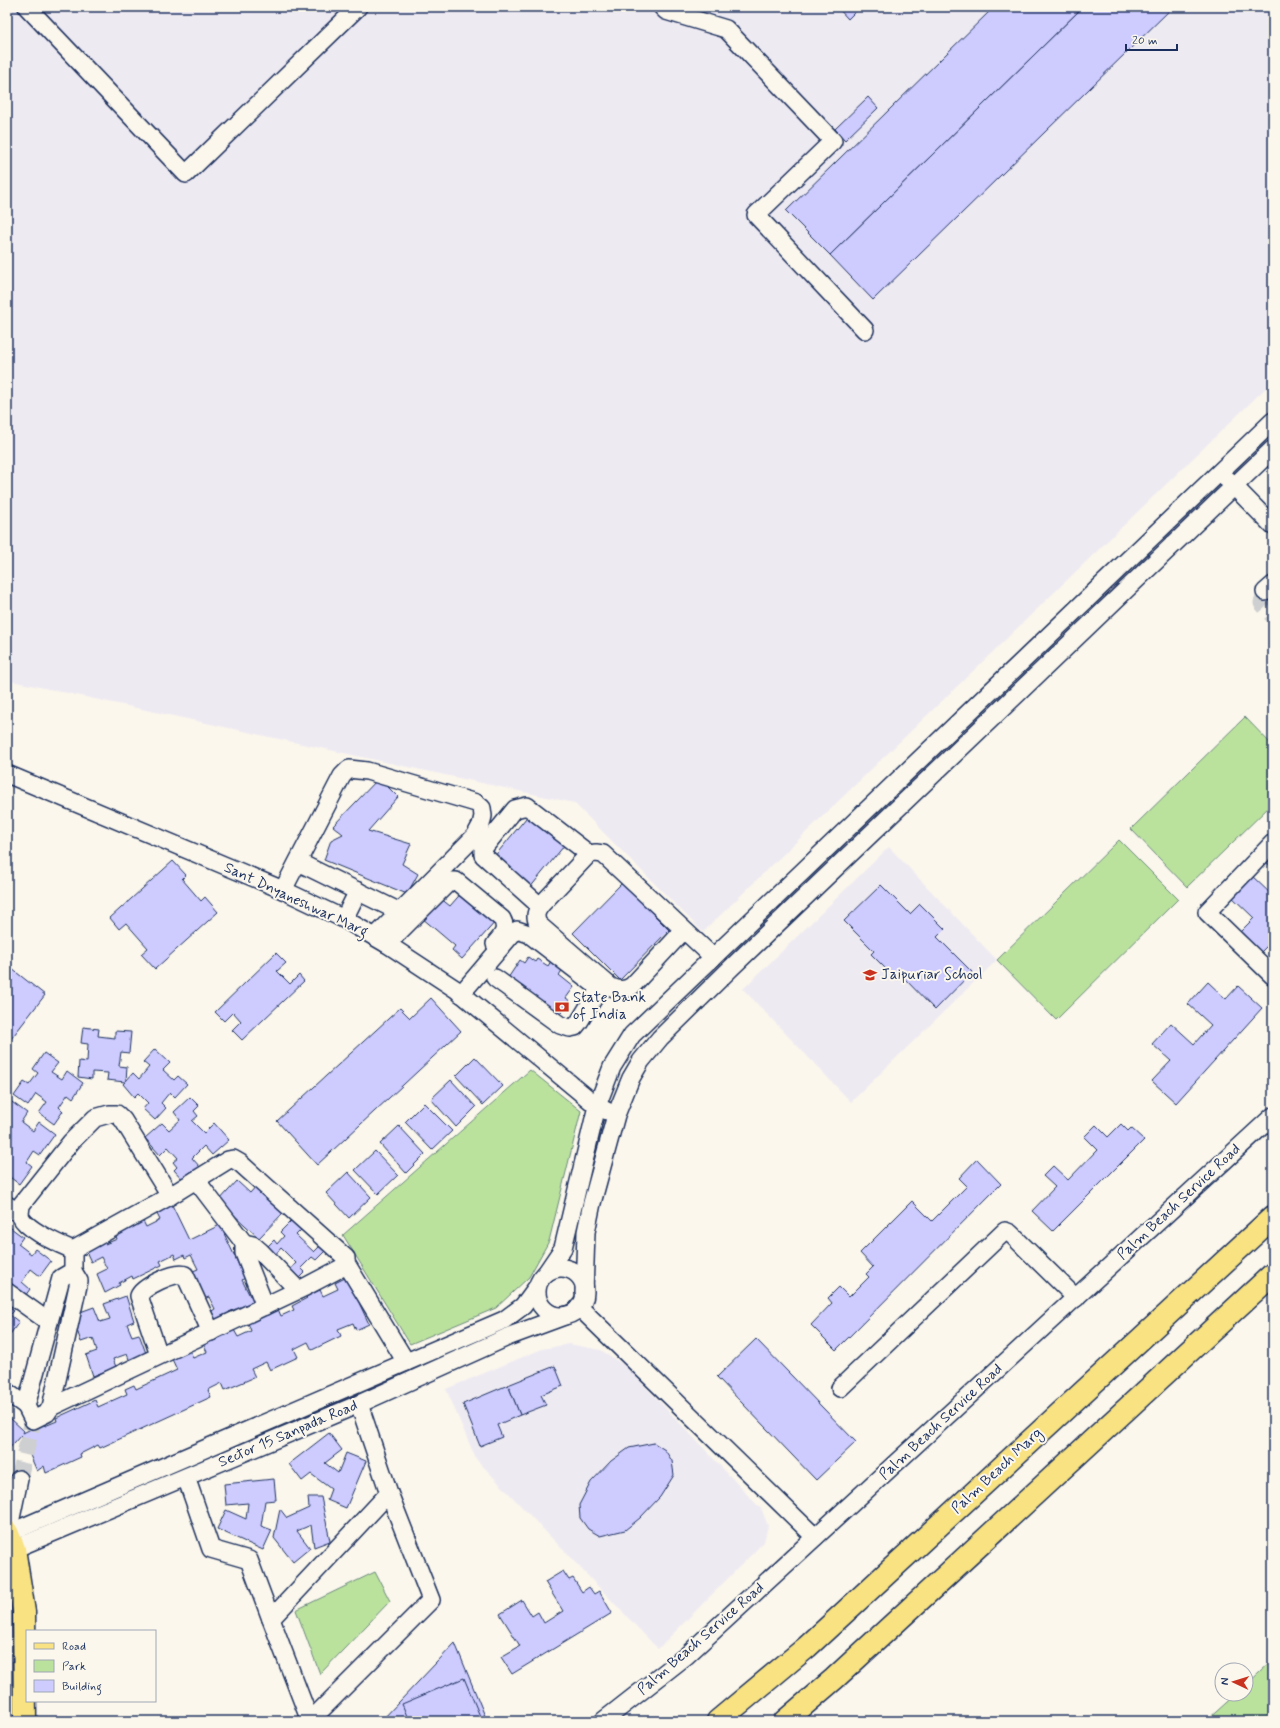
<svg xmlns="http://www.w3.org/2000/svg" width="1280" height="1728" font-family="Mynerve,sans-serif">
<rect width="100%" height="100%" fill="#fbf7ec"/>
<filter id="ink" filterUnits="userSpaceOnUse"><feTurbulence type="fractalNoise" baseFrequency=".025" numOctaves="2"/><feDisplacementMap in="SourceGraphic" scale="8" xChannelSelector="R" yChannelSelector="G"/><feConvolveMatrix kernelMatrix="1 2 1 2 8 2 1 2 1" color-interpolation-filters="sRGB"/></filter>
<g filter="url(#ink)">
<g fill="#eeeaf2">
<polygon points="7,7 1273,7 1273,381 703,932 574,803 7,680"/>
<polygon points="889,847 997,960 851,1102 743,989"/>
<polygon points="569,1344 601,1350 627,1367 762,1510 768,1526 764,1542 658,1649 476,1459 446,1389 542,1349"/>
</g>
<g fill="#bbe29d" stroke="#6b887e">
<polygon points="1245,717 1273,746 1273,803 1187,887 1131,829"/>
<polygon points="1119,840 1178,899 1056,1020 997,960"/>
<polygon points="530,1070 581,1111 549,1241 529,1277 496,1308 410,1344 343,1235"/>
<polygon points="375,1572 390,1601 320,1674 296,1610"/>
<polygon points="1273,1660 1273,1721 1206,1721 1236,1694 1246,1694 1246,1685"/>
</g>
<g fill="#ceccff" stroke="#1b2f5e">
<polygon points="837,7 860,7 848,19"/>
<polygon points="994,7 1083,7 830,255 786,211"/>
<polygon points="1083,7 1173,7 873,300 830,255"/>
<polygon points="868,97 878,108 845,140 835,129"/>
<polygon points="379,778 398,797 368,831 411,844 402,864 418,874 407,894 324,860 331,840 343,834 333,826"/>
<polygon points="531,812 568,841 529,889 494,857"/>
<polygon points="1273,852 1273,868 1265,861"/>
<polygon points="173,861 186,875 182,879 201,901 205,897 218,912 155,969 141,954 148,948 126,923 119,929 110,918"/>
<polygon points="1250,874 1273,896 1273,940 1260,953 1239,933 1254,918 1230,895"/>
<polygon points="622,883 669,930 620,980 573,933"/>
<polygon points="881,885 910,914 920,904 945,929 937,937 972,972 935,1010 902,976 897,980 871,954 874,951 844,921"/>
<polygon points="464,890 497,920 462,959 452,950 455,946 422,918 440,898 450,906"/>
<polygon points="276,953 286,963 277,971 290,984 299,975 304,981 242,1040 232,1030 241,1021 233,1012 224,1021 215,1012"/>
<polygon points="528,957 535,962 537,959 548,966 551,961 563,969 559,975 574,987 566,998 570,1001 558,1017 506,981 520,960 524,963"/>
<polygon points="7,965 45,995 7,1044"/>
<polygon points="1208,982 1226,999 1238,986 1262,1008 1176,1103 1152,1081 1171,1061 1152,1044 1171,1023 1194,1044 1211,1025 1188,1004"/>
<polygon points="431,998 461,1031 317,1165 277,1121 400,1008 410,1018"/>
<polygon points="83,1027 99,1029 98,1036 115,1038 115,1031 131,1032 129,1053 121,1052 119,1066 127,1067 126,1081 133,1073 139,1079 149,1067 143,1062 155,1049 170,1063 163,1070 174,1080 178,1076 187,1084 175,1097 170,1092 161,1103 166,1108 155,1120 143,1109 148,1103 138,1093 134,1097 123,1084 125,1082 107,1080 108,1073 92,1072 92,1079 78,1077 79,1061 87,1062 88,1044 81,1043"/>
<polygon points="44,1053 58,1063 51,1072 62,1079 67,1071 83,1083 73,1098 68,1094 59,1107 63,1111 54,1124 39,1113 47,1102 36,1094 28,1106 14,1096 24,1082 29,1085 38,1073 33,1069"/>
<polygon points="475,1057 503,1086 483,1105 456,1076"/>
<polygon points="451,1080 476,1107 456,1127 431,1099"/>
<polygon points="190,1097 199,1106 194,1111 198,1116 192,1121 204,1133 214,1123 229,1140 212,1155 204,1146 192,1158 200,1167 184,1181 174,1170 177,1167 173,1162 178,1158 168,1147 160,1155 145,1138 162,1123 169,1130 180,1120 174,1112"/>
<polygon points="9,1100 27,1113 21,1122 33,1131 39,1122 55,1134 40,1155 34,1151 27,1162 32,1166 19,1184 7,1175 7,1102"/>
<polygon points="424,1103 452,1131 432,1150 405,1122"/>
<polygon points="1121,1124 1128,1131 1131,1128 1144,1140 1053,1231 1032,1211 1055,1187 1043,1176 1053,1166 1068,1180 1097,1150 1084,1137 1096,1125 1108,1137"/>
<polygon points="399,1126 425,1154 406,1173 380,1144"/>
<polygon points="375,1151 398,1175 378,1194 355,1170"/>
<polygon points="977,1159 1001,1184 836,1350 811,1325 832,1303 828,1298 839,1287 849,1297 869,1277 866,1274 873,1267 860,1253 912,1201 932,1221 967,1186 959,1178"/>
<polygon points="348,1172 371,1197 349,1218 326,1193"/>
<polygon points="237,1181 250,1193 258,1184 285,1211 259,1238 219,1201"/>
<polygon points="172,1205 189,1240 220,1225 245,1278 242,1280 250,1296 253,1294 259,1307 239,1316 236,1309 229,1312 232,1319 218,1326 210,1312 215,1309 209,1297 204,1299 193,1271 198,1269 191,1255 185,1258 184,1255 176,1259 174,1254 160,1261 162,1265 133,1279 132,1276 119,1283 120,1285 105,1293 97,1274 107,1269 101,1257 91,1262 84,1247 102,1238 105,1244 117,1239 114,1232 142,1219 146,1227 160,1220 156,1212"/>
<polygon points="292,1220 302,1229 296,1235 314,1252 320,1246 325,1251 316,1260 312,1257 301,1268 305,1272 297,1280 288,1272 296,1263 281,1248 274,1256 266,1248 274,1240 277,1244 284,1236 280,1232"/>
<polygon points="7,1225 23,1237 18,1244 31,1254 35,1249 51,1261 40,1276 31,1269 22,1282 30,1289 23,1299 7,1286 10,1282 7,1279"/>
<polygon points="347,1277 369,1324 356,1330 353,1323 338,1329 341,1336 312,1350 308,1342 294,1349 298,1357 270,1370 266,1362 251,1369 255,1377 225,1390 222,1383 208,1390 211,1397 100,1448 98,1445 80,1454 81,1457 46,1473 44,1466 37,1471 21,1435 7,1451 7,1422 10,1418 24,1431 23,1433 43,1423 45,1426 57,1421 56,1418 95,1400 98,1407 127,1394 125,1389 134,1385 136,1389 177,1370 172,1359 190,1350 193,1358 207,1352 203,1344 234,1330 238,1337 251,1331 248,1323 278,1309 281,1316 294,1310 292,1306 307,1298 306,1297 320,1290 323,1296 338,1289 335,1283"/>
<polygon points="126,1296 134,1321 127,1324 132,1336 139,1334 147,1356 130,1362 127,1354 113,1359 116,1367 93,1376 86,1355 97,1351 93,1338 81,1342 72,1315 94,1307 100,1322 110,1319 104,1304"/>
<polygon points="7,1306 14,1311 10,1315 19,1322 8,1337"/>
<polygon points="756,1339 856,1442 816,1480 717,1377"/>
<polygon points="555,1366 563,1386 541,1395 546,1405 520,1415 508,1385"/>
<polygon points="508,1385 520,1415 497,1425 502,1437 480,1446 463,1404"/>
<polygon points="329,1433 342,1450 325,1463 338,1473 346,1453 366,1461 346,1508 327,1500 331,1489 311,1474 302,1481 289,1464"/>
<polygon points="654,1443 665,1450 672,1461 674,1475 660,1497 640,1518 625,1530 600,1536 588,1529 580,1518 579,1505 591,1482 611,1461 629,1448"/>
<polygon points="274,1479 276,1500 265,1501 261,1526 272,1530 263,1550 217,1529 226,1510 246,1519 248,1503 226,1505 224,1484"/>
<polygon points="308,1497 321,1497 330,1541 314,1547 311,1525 297,1531 310,1548 293,1562 274,1538 280,1509 287,1518 309,1508"/>
<polygon points="563,1571 569,1580 573,1578 582,1592 589,1587 594,1594 599,1591 612,1613 512,1674 501,1657 520,1646 500,1614 522,1600 532,1616 538,1612 544,1623 563,1611 545,1582"/>
<polygon points="455,1643 487,1721 381,1721"/>
<polygon points="464,1678 482,1721 409,1721 402,1704"/>
</g>
<g fill="none" stroke-linecap="round" stroke-linejoin="round">
<g stroke="#cecfd0" stroke-width="17" stroke-dasharray="17 8" stroke-linecap="butt">
<polyline points="1265,592 1262,603 1273,616"/>
<polyline points="19,1479 33,1420"/>
</g>
<defs>
<g id="minor">
<polyline points="27,7 186,174 358,7"/>
<polyline points="662,7 666,11 726,29 833,141 756,215 865,330"/>
<polyline points="1227,479 1273,526"/>
<polyline points="1265,592 1273,585"/>
<polyline points="7,774 283,890 344,919 387,944 457,990 597,1106 607,1111"/>
<polyline points="1273,843 1207,912 1273,976"/>
<polyline points="298,862 400,912"/>
<polyline points="283,890 342,776 349,769 367,771 476,803 482,808 483,816 481,825 475,836 375,937"/>
<polyline points="540,906 483,855 483,850 486,845 515,809 527,806 589,854"/>
<polyline points="344,919 358,891"/>
<path d="M 684,930 L 632,986 C 624,991 619,990 611,987 L 538,924 C 535,917 535,913 540,906 L 589,854 L 596,853 L 603,854 L 713,957"/>
<path d="M 387,944 L 447,884 L 451,881 L 456,881 L 502,919 C 508,930 502,936 495,944"/>
<polyline points="461,994 513,933 517,930 529,934 598,987 598,991 579,1022 575,1027 570,1028 560,1025 495,978"/>
<polyline points="196,1180 244,1243"/>
<polyline points="7,1205 20,1215"/>
<path d="M 73,1250 C 61,1245 21,1228 20,1214 C 20,1212 21,1208 21,1205 L 71,1142 L 95,1118 L 109,1114 L 117,1114 L 123,1120 L 170,1196"/>
<polyline points="346,1263 406,1362"/>
<circle cx="561" cy="1292" r="24"/>
<polyline points="73,1271 61,1278 26,1406 33,1420 47,1413 51,1407 79,1281 73,1271 73,1250"/>
<polyline points="546,1273 563,1248 597,1106 612,1067 632,1035 1273,421"/>
<polyline points="7,1292 49,1322"/>
<polyline points="584,1293 586,1232 592,1203 616,1115 631,1078 641,1061 660,1038 732,967 1273,449"/>
<polyline points="265,1306 244,1253 244,1243 253,1245 260,1251 298,1290"/>
<polyline points="579,1307 815,1537"/>
<path d="M 159,1355 L 139,1296 C 142,1287 176,1271 185,1275 L 211,1332"/>
<polyline points="840,1388 1005,1231 1010,1233 1076,1298"/>
<polyline points="7,1392 26,1406"/>
<polyline points="359,1404 389,1493 431,1600 310,1721 271,1619 389,1493"/>
<polyline points="51,1407 305,1287 343,1267 346,1263 346,1258 240,1163 233,1159 228,1160 170,1196 73,1250"/>
<polyline points="186,1477 211,1549 249,1560 271,1619"/>
<polyline points="8,1533 19,1479"/>
<polyline points="7,1534 504,1320 523,1306 537,1287"/>
<polyline points="7,1549 14,1549 359,1404 510,1336 567,1315"/>
<polyline points="603,1721 686,1656 1273,1116"/>
</g>
<g id="major">
<polyline points="7,1532 14,1549 24,1612 25,1721"/>
<polyline points="718,1721 807,1647 1273,1217"/>
<polyline points="785,1721 834,1679 1273,1274"/>
</g>
</defs>
<use href="#minor" stroke="#1b2f5e" stroke-width="20"/>
<use href="#major" stroke="#1b2f5e" stroke-width="25"/>
<use href="#minor" stroke="#fbf7ec" stroke-width="17"/>
<use href="#major" stroke="#f8e281" stroke-width="22"/>
</g>
</g>
<defs>
<symbol id="school-bare" viewBox="-9 -9 18 18"><path d="M0-5L7-2L0 1L-7-2ZM-4 1L0 2.5L4 1V4Q0 6-4 4Z" fill="#c8321e" stroke="#fbf7ec" stroke-width="2.5" paint-order="stroke"/></symbol>
<symbol id="bank-bare" viewBox="-9 -9 18 18"><path d="M-6-4H6V4H-6ZM0-2.3a2.3 2.3 0 1 0 0 4.6a2.3 2.3 0 1 0 0-4.6Z" fill="#c8321e" stroke="#fbf7ec" stroke-width="2.5" paint-order="stroke"/></symbol>
</defs>
<g fill-rule="evenodd">
<use href="#school-bare" x="860" y="965" width="20" height="20"/>
<use href="#bank-bare" x="552" y="997" width="20" height="20"/>
</g>
<g text-anchor="middle" dominant-baseline="central" stroke-width="4" stroke-linejoin="round" paint-order="stroke">
<g font-size="15" fill="#1b2f5e" stroke="#fbf7ec">
<text transform="translate(296 900) rotate(25)">Sant Dnyaneshwar Marg</text>
<text transform="translate(1179 1202) rotate(-43)">Palm Beach Service Road</text>
<text transform="translate(941 1422) rotate(-43)">Palm Beach Service Road</text>
<text transform="translate(288 1434) rotate(-23)">Sector 15 Sanpada Road</text>
<text transform="translate(997 1471) rotate(-43)">Palm Beach Marg</text>
<text transform="translate(701 1639) rotate(-41)">Palm Beach Service Road</text>
</g>
<g font-size="15" fill="#1b2f5e" stroke="#fbf7ec" text-anchor="start">
<text x="881" y="975">Jaipuriar School</text>
<text x="573" y="998">State Bank<tspan x="573" dy="17">of India</tspan></text>
</g>
</g>
<rect width="1280" height="1728" fill="none" stroke="#fbf7ec" stroke-width="24"/>
<rect x="12" y="12" width="1256" height="1704" fill="none" stroke="#1b2f5e" stroke-width="1.5" filter="url(#ink)"/>
<rect x="26" y="1630" width="130" height="72" fill="#fbf7ec" stroke="#a1a7b3"/>
<rect x="34" y="1643" width="20" height="6" fill="#f8e281" stroke="#a1a7b3"/>
<text x="62" y="1650" font-size="12" fill="#1b2f5e">Road</text>
<rect x="34" y="1660" width="20" height="12" fill="#bbe29d" stroke="#a1a7b3"/>
<text x="62" y="1670" font-size="12" fill="#1b2f5e">Park</text>
<rect x="34" y="1680" width="20" height="12" fill="#ceccff" stroke="#a1a7b3"/>
<text x="62" y="1690" font-size="12" fill="#1b2f5e">Building</text>
<g transform="translate(1234 1682) rotate(274)"><circle r="19" fill="#fbf7ec" stroke="#a1a7b3"/>
<path d="M0-3L7 15L0 10L-7 15Z" fill="#c8321e"/>
<text y="-6" font-size="11" font-weight="bold" text-anchor="middle" fill="#1b2f5e">N</text>
</g>
<path d="M1126 44v6h51v-6" fill="none" stroke="#1b2f5e" stroke-width="2"/>
<text x="1132" y="44" font-size="12" fill="#1b2f5e" stroke="#fbf7ec" stroke-width="3" paint-order="stroke">20 m</text>
</svg>
